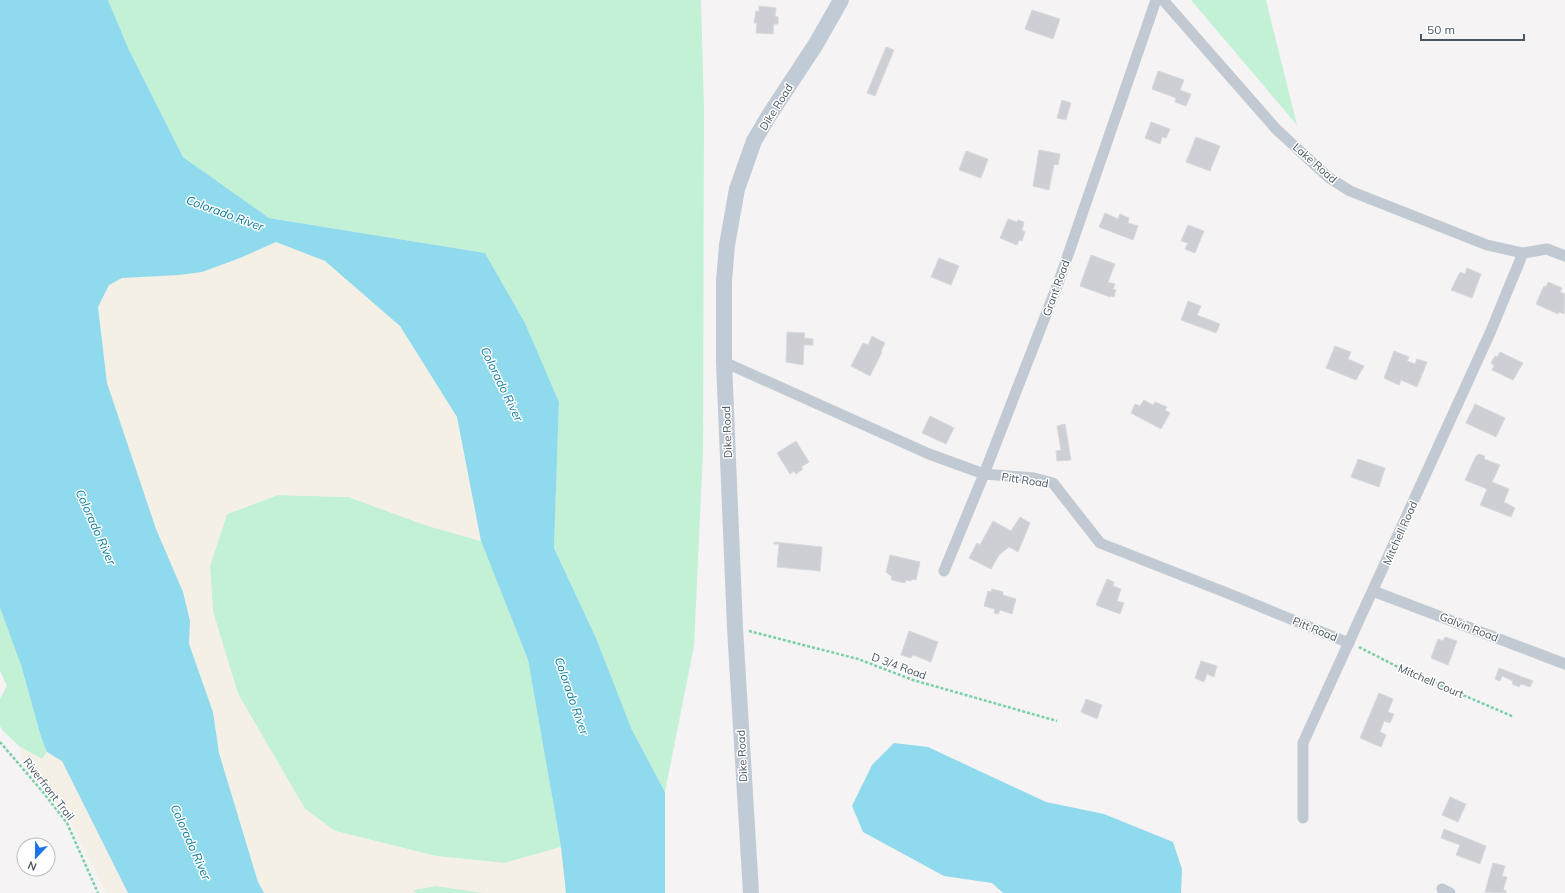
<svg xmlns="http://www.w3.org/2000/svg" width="1565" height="893" font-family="Mulish,sans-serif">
<rect width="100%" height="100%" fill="#f5f3f3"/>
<g fill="#c3f1d5">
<polygon points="108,0 701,0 704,111 703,452 694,646 665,792 632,730 596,638 554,548 559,402 525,323 485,253 269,218 183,157 129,50"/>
<polygon points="1191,0 1266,0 1297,125"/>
<polygon points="278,495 349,497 425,525 481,541 528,660 561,847 504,863 436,856 335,831 305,809 238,694 213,612 210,566 227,514"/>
<polygon points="0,608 21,665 41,737 47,752 42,759 20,747 2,730 0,726 0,699 7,686 0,671"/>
<polygon points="436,886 485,893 417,893 413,890"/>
</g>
<g fill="#f5f0e5">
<polygon points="276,242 325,261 400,326 457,417 481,541 425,525 349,497 278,495 227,514 210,566 213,612 238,694 305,809 335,831 436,856 504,863 561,847 566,893 485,893 436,886 413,890 417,893 264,893 258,882 219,753 213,712 189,644 190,621 183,592 156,529 107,383 98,307 109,285 122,278 202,272 240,258"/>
<polygon points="20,747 42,759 47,752 62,761 128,893 106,893 71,822 54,800 23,766"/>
</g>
<g fill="#90daee">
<polygon points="0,0 108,0 129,50 183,157 269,218 485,253 525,323 559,402 554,548 596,638 632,730 665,792 665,893 566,893 561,847 528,660 481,541 457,417 400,326 325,261 276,242 240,258 202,272 179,275 122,278 109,285 98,307 107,383 156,529 183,592 190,621 189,644 213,712 219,753 258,882 264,893 128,893 62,761 47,752 41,737 21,665 0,608"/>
<polygon points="894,743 928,747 1046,802 1104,814 1173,842 1182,869 1181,893 1003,893 992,883 944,876 863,832 852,806 872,765"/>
</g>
<g fill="#cdcfd5" stroke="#d7d9de">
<polygon points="759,6 776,8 775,16 778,17 778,24 774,24 773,34 756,33 757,23 754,23 756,11 759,12"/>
<polygon points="1032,10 1060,19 1053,39 1025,29"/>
<polygon points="886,47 894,50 875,96 867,93"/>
<polygon points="1158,71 1184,80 1180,90 1191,94 1186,106 1175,102 1176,98 1152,89"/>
<polygon points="1062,100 1071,103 1066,120 1057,118"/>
<polygon points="1151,122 1170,129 1166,138 1162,137 1160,144 1145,138"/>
<polygon points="1196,137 1220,146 1210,171 1186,162"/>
<polygon points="1039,150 1060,154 1058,165 1054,164 1049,190 1033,186"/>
<polygon points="966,151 988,159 981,178 959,170"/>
<polygon points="1105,213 1118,219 1120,214 1129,218 1128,223 1138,226 1133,240 1099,227"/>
<polygon points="1008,219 1017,222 1018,220 1024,222 1022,230 1025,232 1022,241 1019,240 1017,245 1000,238"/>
<polygon points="1188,225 1204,231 1195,253 1185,249 1188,243 1181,241"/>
<polygon points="1091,255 1115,264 1108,282 1115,284 1113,289 1116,290 1114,297 1111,296 1110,297 1080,286"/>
<polygon points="939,258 959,266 951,285 931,277"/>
<polygon points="1467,268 1481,274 1472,298 1451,290 1460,272 1465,274"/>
<polygon points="1548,282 1562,288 1560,292 1565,294 1564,314 1559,312 1558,314 1536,304 1544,286 1546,287"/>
<polygon points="1188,301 1201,306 1197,315 1220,324 1216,333 1181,320"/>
<polygon points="787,332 805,333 804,338 813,339 813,345 804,345 803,365 786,362"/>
<polygon points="872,336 885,343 881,351 882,352 870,376 851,366 863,343 868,345"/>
<polygon points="1335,346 1351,352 1348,359 1364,366 1356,380 1326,368"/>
<polygon points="1394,351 1409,357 1407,361 1415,364 1417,359 1427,362 1417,387 1401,380 1399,385 1384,378"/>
<polygon points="1500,352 1523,363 1513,380 1492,370 1494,365 1491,363 1495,356 1497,357"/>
<polygon points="1144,400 1153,405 1155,402 1167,407 1165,410 1170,413 1161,429 1131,413 1135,404 1140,406"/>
<polygon points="1475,404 1505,418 1496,437 1466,423"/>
<polygon points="930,416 954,428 946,444 922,433"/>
<polygon points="1065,424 1071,460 1057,461 1056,451 1061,450 1057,426"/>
<polygon points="796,441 809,462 801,467 803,469 796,474 794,471 790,474 777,453"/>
<polygon points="1479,454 1485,456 1484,459 1500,465 1492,482 1509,489 1504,502 1515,508 1511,517 1480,505 1487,489 1465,480 1476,456"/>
<polygon points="1358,459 1385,468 1379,487 1351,477"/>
<polygon points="1020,517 1030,523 1018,552 1009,547 999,555 991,569 969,558 977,543 980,545 993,521 1011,531"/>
<polygon points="774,542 822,547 820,571 777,567 779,544 774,544"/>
<polygon points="890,555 920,562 916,580 912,579 911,581 906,580 905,583 891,580 892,577 886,572"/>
<polygon points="1107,579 1114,582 1113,586 1121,589 1117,601 1124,603 1120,614 1096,605"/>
<polygon points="992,589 1003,592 1003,595 1016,599 1012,614 1000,610 998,614 994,613 995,609 984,606 988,591 991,592"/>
<polygon points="909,631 938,642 931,662 913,655 911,658 901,655"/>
<polygon points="1445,637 1457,641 1448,665 1431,658 1438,639 1443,641"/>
<polygon points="1201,661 1217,666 1214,677 1207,674 1204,682 1195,678"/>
<polygon points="1499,668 1533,681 1530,687 1521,684 1519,687 1512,684 1513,681 1502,676 1500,681 1495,679"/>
<polygon points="1379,693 1393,699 1388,712 1394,714 1390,723 1384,721 1380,732 1386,735 1381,747 1360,738"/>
<polygon points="1086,699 1102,705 1097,719 1081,712"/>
<polygon points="1450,797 1466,804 1458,822 1442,815"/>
<polygon points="1444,829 1486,846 1480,864 1456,855 1460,845 1441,838"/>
<polygon points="1493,863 1505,866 1502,876 1507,877 1503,890 1506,891 1506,893 1485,892"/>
</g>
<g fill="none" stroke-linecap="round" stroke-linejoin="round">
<g stroke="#7ad0a6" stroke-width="2.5" stroke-dasharray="3 2" stroke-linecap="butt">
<polyline points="749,631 858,659 913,680 1057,721"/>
<polyline points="1359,647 1396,666 1514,717"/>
<polyline points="0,742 42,791 67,823 98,893"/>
</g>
<g stroke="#c1cad2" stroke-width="11">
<polyline points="1163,0 1276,129 1328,177 1350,191 1487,245 1523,253 1547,249 1565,256"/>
<polyline points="724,362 929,454 984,474 1034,478 1053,483 1100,543 1232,595 1349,643"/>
<polyline points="944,571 984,474 1059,281 1156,0"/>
<polyline points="1373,591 1565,664"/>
<polyline points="1303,818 1303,743 1490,333 1523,253"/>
<polyline points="1442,889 1450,893"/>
</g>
<polyline stroke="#c1cbd6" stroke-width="16" points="751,893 735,628 724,362 724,281 727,245 737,189 754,141 768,117 816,44 841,0"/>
</g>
<g text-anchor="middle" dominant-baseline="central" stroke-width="3" stroke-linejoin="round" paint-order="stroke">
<g font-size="11" fill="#4a5661" stroke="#fff">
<text transform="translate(776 107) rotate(-58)">Dike Road</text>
<text transform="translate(1315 163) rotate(41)">Lake Road</text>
<text transform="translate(1056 288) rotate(-70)">Grant Road</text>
<text transform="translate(727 432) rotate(-92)">Dike Road</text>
<text transform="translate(1025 480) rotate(9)">Pitt Road</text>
<text transform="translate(1400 533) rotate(-66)">Mitchell Road</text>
<text transform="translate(1469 627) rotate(21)">Galvin Road</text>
<text transform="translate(1315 629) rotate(22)">Pitt Road</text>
<text transform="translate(899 666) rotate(20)">D 3/4 Road</text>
<text transform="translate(1431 681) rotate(23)">Mitchell Court</text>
<text transform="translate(742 756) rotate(-93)">Dike Road</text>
<text transform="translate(49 789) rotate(52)">Riverfront Trail</text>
</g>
<g font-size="12" font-style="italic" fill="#0c7c9b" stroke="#fff">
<text transform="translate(225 213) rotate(20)">Colorado River</text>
<text transform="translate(502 384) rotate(64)">Colorado River</text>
<text transform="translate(96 527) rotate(66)">Colorado River</text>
<text transform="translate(572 696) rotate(71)">Colorado River</text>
<text transform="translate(191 842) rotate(66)">Colorado River</text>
</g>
</g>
<g transform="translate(36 857) rotate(202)"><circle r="19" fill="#ffffff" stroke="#b7bbc0"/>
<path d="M0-3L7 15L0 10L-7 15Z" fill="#1a73e8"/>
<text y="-6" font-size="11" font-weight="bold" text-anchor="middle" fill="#4a5661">N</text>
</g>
<path d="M1421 34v6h103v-6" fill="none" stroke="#4a5661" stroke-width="2"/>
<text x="1427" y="34" font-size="12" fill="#4a5661" stroke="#ffffff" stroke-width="3" paint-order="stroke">50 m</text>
</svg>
